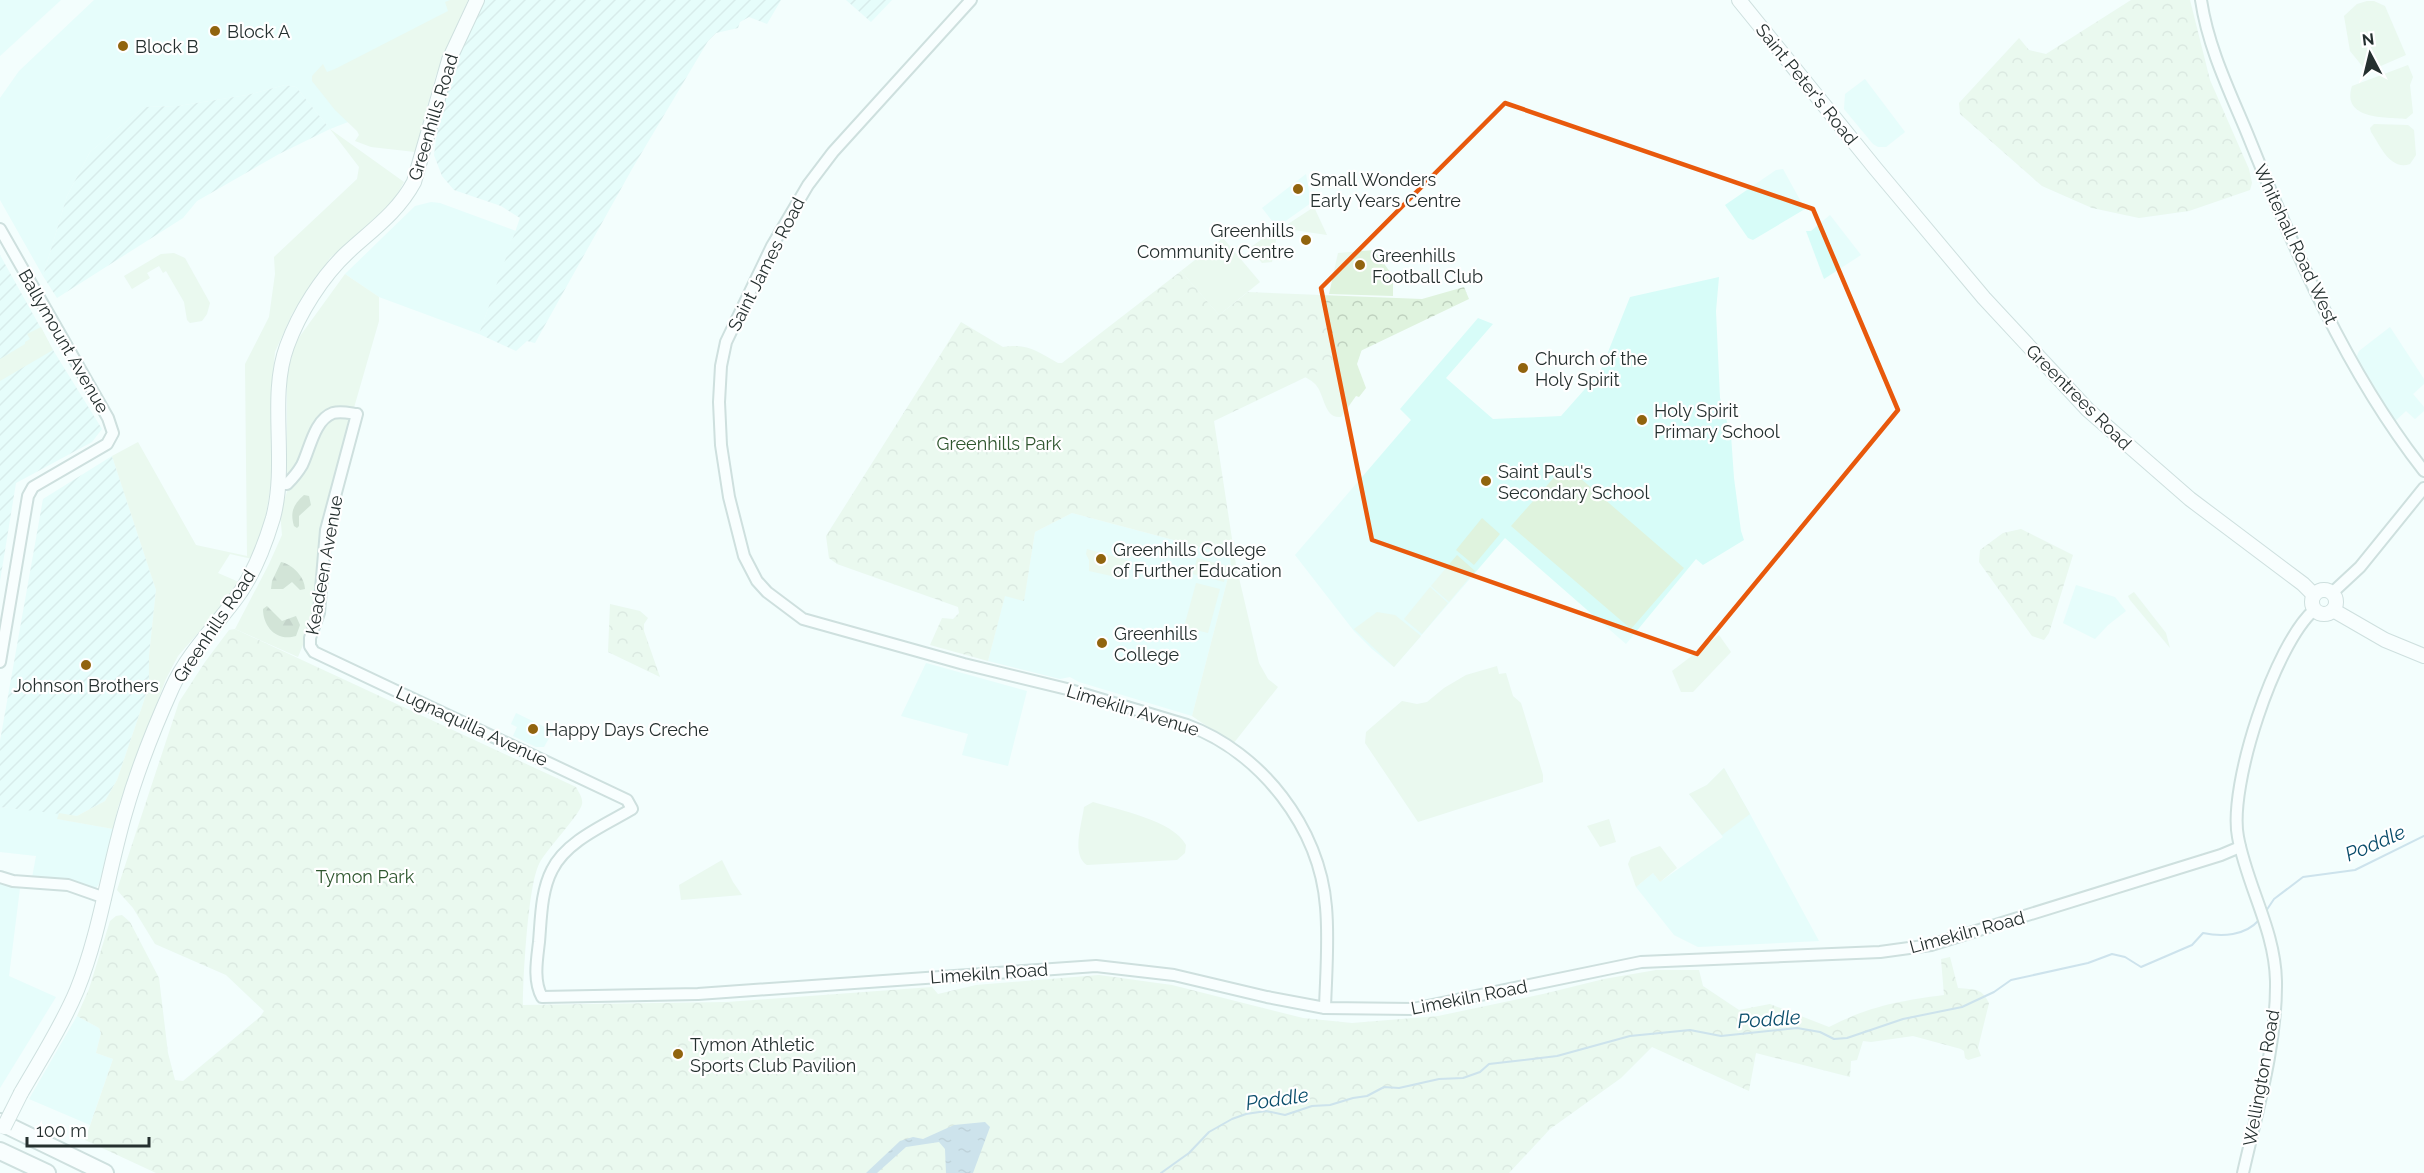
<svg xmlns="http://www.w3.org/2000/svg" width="2424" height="1173" font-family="Raleway,sans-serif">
<defs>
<pattern id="industrial-furrows" width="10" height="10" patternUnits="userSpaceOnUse" patternTransform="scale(1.5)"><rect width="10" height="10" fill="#d7fcf8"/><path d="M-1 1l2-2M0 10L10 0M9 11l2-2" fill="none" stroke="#b8d8d5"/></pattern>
<pattern id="forest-firs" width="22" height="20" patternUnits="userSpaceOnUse" patternTransform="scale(1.5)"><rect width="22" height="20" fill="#aac5a9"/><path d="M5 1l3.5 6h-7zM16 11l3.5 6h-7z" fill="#8aa08a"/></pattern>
<pattern id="park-crowns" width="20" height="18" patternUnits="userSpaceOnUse" patternTransform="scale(1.5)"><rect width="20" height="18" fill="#dff3de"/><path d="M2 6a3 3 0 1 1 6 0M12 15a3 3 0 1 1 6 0" fill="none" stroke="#bfd1bf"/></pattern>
<pattern id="water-ripples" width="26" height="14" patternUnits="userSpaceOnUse" patternTransform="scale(1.5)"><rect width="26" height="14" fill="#9fc3d8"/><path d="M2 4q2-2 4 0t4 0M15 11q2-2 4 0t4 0" fill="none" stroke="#819fb0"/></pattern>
</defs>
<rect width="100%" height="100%" fill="#f3fefd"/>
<g fill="#d7fcf8">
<polygon points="0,0 61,0 0,56"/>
<polygon points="94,0 467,0 348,122 330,129 296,87 285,85 247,95 178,106 144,107 90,152 67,196 43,276 0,200 0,98 19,71"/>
<polygon points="1865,79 1905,132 1886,147 1878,147 1873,144 1844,109 1845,94"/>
<polygon points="1783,169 1805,209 1753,240 1748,238 1725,205 1776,170"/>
<polygon points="1306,174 1311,203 1277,227 1262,208"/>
<polygon points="431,202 440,203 516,231 479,334 379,297 345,274 415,206"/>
<polygon points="1830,215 1861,255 1824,279 1806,231 1811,231"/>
<polygon points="1719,277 1716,311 1720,398 1731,435 1734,478 1741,531 1744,540 1703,565 1696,559 1626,644 1505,538 1394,667 1372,649 1354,631 1295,555 1411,420 1400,409 1478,318 1493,324 1446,378 1493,419 1561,416 1600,372 1630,297"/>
<polygon points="2390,327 2424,379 2424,384 2413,394 2424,407 2424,411 2415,419 2406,411 2394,422 2356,358 2359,351"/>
<polygon points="1072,513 1230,555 1231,566 1192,716 1079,682 1070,677 1060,679 988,661 1005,595 1024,600 1035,532"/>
<polygon points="2076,585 2115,597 2126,611 2108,625 2095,639 2063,623"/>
<polygon points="926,663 1027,691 1008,766 962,755 968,734 901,716"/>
<polygon points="516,713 553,731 544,747 536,747 513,736 517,727 511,724"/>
<polygon points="1724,768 1750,814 1819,941 1698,947 1674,935 1636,887 1653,873 1660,882 1723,837 1689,794 1707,785"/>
<polygon points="0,807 59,813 58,819 113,829 99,884 96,888 71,880 32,878 36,856 0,852"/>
<polygon points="0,884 20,888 9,976 56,997 0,1088"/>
<polygon points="77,1016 99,1028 101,1033 96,1053 113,1059 90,1125 29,1099"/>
</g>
<g fill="url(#industrial-furrows)">
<polygon points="479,0 781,0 767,24 749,17 740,22 738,28 716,33 708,41 632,169 535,343 527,341 516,351 479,334 520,218 501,206 454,190 442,176 434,155 440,111 447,83"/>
<polygon points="846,0 892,0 871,22"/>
<polygon points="285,85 296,87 330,129 279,154 197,201 183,218 57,298 43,276 67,196 90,152 144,107 178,106 247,95"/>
<polygon points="0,255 53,350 102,429 92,442 16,483 0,581"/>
<polygon points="112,456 156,590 149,656 149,686 117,780 105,801 77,816 0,807 0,741 43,499"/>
</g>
<g fill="#dff3de">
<polygon points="450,0 468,0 436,75 415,152 371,147 355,141 359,135 357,131 335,110 312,81 312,76 323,64 327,72 335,69 448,11 445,2"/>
<polygon points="2367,1 2374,1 2385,6 2406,55 2367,72 2350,51 2344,16 2357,4"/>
<path d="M 2408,65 L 2413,77 L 2410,85 L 2413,113 L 2406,119 C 2386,117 2341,120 2352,86 Z"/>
<path d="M 2374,124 L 2408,125 L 2414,130 L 2416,155 L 2410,164 C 2390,171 2380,145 2371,132 L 2370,128 Z"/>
<polygon points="330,129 404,182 391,205 330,258 292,314 275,352 271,394 274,429 273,471 263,533 252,559 230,554 218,573 239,582 226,601 178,656 166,679 118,807 113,829 57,819 59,813 77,816 105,801 117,780 149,686 149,656 156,590 112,456 138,442 196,545 247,556 245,364 269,317 275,274 274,257 357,179 359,167"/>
<polygon points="1314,207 1327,235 1287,229 1288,224"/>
<polygon points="1223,238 1260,282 1219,315 1181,271"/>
<polygon points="1374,250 1393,276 1393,296 1329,294 1338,253"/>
<polygon points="174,253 185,258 210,303 207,314 202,321 190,323 187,320 184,302 166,271 163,273 159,266 147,273 150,278 132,289 124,276 161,254"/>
<polygon points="345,274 379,297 379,321 349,425 314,618 298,657 235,629 269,564 282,535 280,511 287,492 287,374 295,343"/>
<polygon points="41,327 53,350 0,381 0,359 25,344 25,342 30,339 27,334"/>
<path d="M 1362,349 L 1357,364 L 1366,388 L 1359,397 L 1356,396 L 1341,417 C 1323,419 1325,392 1314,383 C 1311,380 1308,379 1305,377 Z"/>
<polygon points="1565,465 1684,568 1631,629 1511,526"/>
<polygon points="1482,518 1500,534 1474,565 1456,550"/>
<polygon points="1087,549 1130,561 1125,579 1089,571 1089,560 1086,554"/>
<polygon points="1457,555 1475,571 1449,602 1431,586"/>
<polygon points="1197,558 1228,566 1224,582 1193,574"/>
<polygon points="1236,565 1259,663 1268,679 1278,687 1233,744 1192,716 1231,566"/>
<polygon points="1196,583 1220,589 1208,633 1184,627"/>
<polygon points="1430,587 1448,603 1422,634 1404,619"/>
<polygon points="2134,592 2166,633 2170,648 2130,600 2128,596"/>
<polygon points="1377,612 1395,615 1421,636 1394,667 1354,629"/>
<polygon points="1719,635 1731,652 1693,692 1681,692 1672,671"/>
<polygon points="1497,666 1499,674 1506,673 1513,696 1521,703 1543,775 1543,782 1418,822 1365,743 1366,732 1402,701 1417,704 1427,702 1444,688 1466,675"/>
<polygon points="1724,768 1750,814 1722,835 1689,794 1707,785"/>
<path d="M 1093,802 C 1118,810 1173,820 1186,845 L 1185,853 L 1177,860 L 1087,865 C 1071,855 1082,824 1084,807 Z"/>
<polygon points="1609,819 1616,842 1600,847 1587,826"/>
<polygon points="1660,846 1677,868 1660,882 1653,873 1636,887 1628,864 1631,857"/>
<polygon points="722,860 733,882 742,895 681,900 679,885"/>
</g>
<g fill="url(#forest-firs)">
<path d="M 304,495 L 309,496 L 311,505 L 299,516 L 299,526 L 297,528 L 294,526 C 290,512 293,505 304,495 Z"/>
<path d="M 281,562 C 292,564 305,577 305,589 L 300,590 L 292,582 L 283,589 L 271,589 L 272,581 Z"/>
<path d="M 267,606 L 282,621 L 296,616 L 300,625 L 296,636 C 277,642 263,627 263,609 Z"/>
</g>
<g fill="url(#park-crowns)">
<polygon points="2131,0 2190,0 2210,80 2249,169 2252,183 2250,190 2189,211 2139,218 2092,208 2042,186 1960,114 1959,103 2019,38 2029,50 2046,54"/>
<polygon points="1277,234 1272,262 1262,263 1251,250 1251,247 1262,239"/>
<path d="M 1181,271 L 1219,315 L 1248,292 L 1422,299 L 1464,287 L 1469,299 L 1214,421 L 1236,565 L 1231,566 L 1230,555 L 1072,513 L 1035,532 L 1024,601 L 1005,596 L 988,661 L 930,645 L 942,618 L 953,619 L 959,613 L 958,607 L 837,564 L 829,558 L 826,536 L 961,322 L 1003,347 C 1028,343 1036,351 1058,363 L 1062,363 Z"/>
<polygon points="2021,529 2073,555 2049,633 2044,640 2032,636 1979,562 1980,550 2003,533"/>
<polygon points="610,604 640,611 648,618 644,624 644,631 660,677 608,652"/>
<path d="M 235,629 L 576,787 C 579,793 583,798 582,804 C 580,815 547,848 539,864 C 528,886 523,977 523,1005 L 727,1002 L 932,987 L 938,994 L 976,985 L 1099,975 L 1172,985 L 1303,1018 L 1352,1023 L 1438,1016 L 1543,994 L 1604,979 L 1656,970 L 1699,970 L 1703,986 L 1739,1010 L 1770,1004 L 1829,1027 C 1870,1006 1899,1001 1944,995 L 1941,959 L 1950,957 L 1958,988 C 1975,990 1981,987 1989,1003 L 1978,1048 L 1981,1056 L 1968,1060 L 1965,1058 L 1964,1051 L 1961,1049 L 1913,1036 L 1871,1042 L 1863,1041 L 1857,1060 L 1851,1061 L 1850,1077 L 1756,1053 L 1749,1091 L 1652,1047 L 1621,1078 L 1550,1129 L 1509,1173 L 156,1173 L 85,1140 L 113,1059 L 96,1053 L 101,1033 L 99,1028 L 77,1016 L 89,989 L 110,921 L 116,916 L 122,915 L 130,922 L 159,978 L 168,1053 L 175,1080 L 183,1081 L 260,1017 L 264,1011 L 226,975 L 155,944 L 133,908 L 117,890 L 179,702 L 205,662 L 229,630 Z"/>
</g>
<polygon fill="url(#water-ripples)" points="985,1122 990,1127 973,1173 946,1173 945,1149 939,1142 906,1147 877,1173 866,1173 900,1141 913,1137 923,1139 954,1125"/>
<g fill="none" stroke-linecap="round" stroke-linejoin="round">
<g stroke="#9fc3d8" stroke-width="2">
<polyline points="2266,911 2274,899 2303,877 2355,870 2424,836"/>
<path d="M 1161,1173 L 1189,1153 L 1209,1132 L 1232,1119 L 1246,1114 L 1266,1111 L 1285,1115 L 1312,1106 L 1330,1105 L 1353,1098 L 1367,1096 L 1384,1087 L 1399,1088 L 1439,1079 L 1463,1078 L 1480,1072 L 1489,1064 L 1557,1056 L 1630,1036 L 1690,1030 L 1721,1036 L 1797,1028 L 1820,1032 L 1834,1039 L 1847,1038 L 1903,1019 L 1962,1007 L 1994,992 L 2011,980 L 2088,963 L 2112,954 L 2125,957 L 2141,967 L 2192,945 L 2203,933 C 2222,937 2245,936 2259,920"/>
</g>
<defs>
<g id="minor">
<path d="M 971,0 L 833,152 L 808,185 L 772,246 L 726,342 L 721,366 L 719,402 L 721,445 L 729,497 L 744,556 L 757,581 L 767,592 L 803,619 L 964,664 L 1067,689 L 1187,725 C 1261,752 1320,828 1326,907 C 1329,940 1326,975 1325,1008"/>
<path d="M 2201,0 C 2208,47 2229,90 2247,133 C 2295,252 2345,370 2424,471"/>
<polyline points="0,229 108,418 113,433 107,444 33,487 28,496 0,662"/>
<path d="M 279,484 L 287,484 C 293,478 298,472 302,465 C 310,449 314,420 333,413 C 341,411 349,413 357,414 L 326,530 L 319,613 L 310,638 L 310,646 L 314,652 L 627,800 L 632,809 C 605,825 566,841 552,870 C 541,891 541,919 539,942 C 537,959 533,981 542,997 L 698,994 L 1096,966 L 1174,975 L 1267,997 L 1325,1008 L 1413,1009 L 1641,962 L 1880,952 L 1931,945 L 2221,855 L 2240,847"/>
<polyline points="2332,593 2360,567 2424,488"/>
<polyline points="0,877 13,881 68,885 105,898"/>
<path d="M 2243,1173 C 2257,1111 2277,1045 2276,981 C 2275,930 2247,886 2238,837 C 2228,786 2275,644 2314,610"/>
</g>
<g id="major">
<polyline points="1739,0 1875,168 1984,298 2088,410 2190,499 2303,584 2314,595"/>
<circle cx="2324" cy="602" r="12"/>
<polyline points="2333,610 2385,640 2424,656"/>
<path d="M 21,1093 C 40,1060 62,1026 77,990 C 100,933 108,871 125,813 C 137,771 154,728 172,688 C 187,655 212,630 234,601 C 253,577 264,548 273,518 C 288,462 268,397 287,346 C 299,313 322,276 348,252 C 372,230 398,212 414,182 L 449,60 L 477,0"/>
</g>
<g id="highway">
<polyline points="0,1122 105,1173"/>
<polyline points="0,1151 47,1173"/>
</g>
</defs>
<use href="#minor" stroke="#a2bcb9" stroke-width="14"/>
<use href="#major" stroke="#a2bcb9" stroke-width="16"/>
<use href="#highway" stroke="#a2bcb9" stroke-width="20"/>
<use href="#minor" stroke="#fff" stroke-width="10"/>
<use href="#major" stroke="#fff" stroke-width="14"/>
<use href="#highway" stroke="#fff" stroke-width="16"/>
<defs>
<polyline id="major-bridge" points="4,1127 21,1093"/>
</defs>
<use href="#major-bridge" stroke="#a2bcb9" stroke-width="16" stroke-linecap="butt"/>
<use href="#major-bridge" stroke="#fff" stroke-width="14"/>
</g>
<path d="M0 0H2424V1173H0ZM 1505,103 L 1813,209 L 1898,410 L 1697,654 L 1372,540 L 1321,288 Z" fill="#f3fefd" fill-opacity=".55" fill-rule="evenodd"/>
<path fill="none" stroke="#e8590c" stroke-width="4.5" stroke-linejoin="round" d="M 1505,103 L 1813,209 L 1898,410 L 1697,654 L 1372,540 L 1321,288 Z"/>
<g fill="#91640e" stroke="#fff" stroke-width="2">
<circle cx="215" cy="31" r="6"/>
<circle cx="123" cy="46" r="6"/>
<circle cx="1298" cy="189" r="6"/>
<circle cx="1306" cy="240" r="6"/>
<circle cx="1360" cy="265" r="6"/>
<circle cx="1523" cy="368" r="6"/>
<circle cx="1642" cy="420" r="6"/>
<circle cx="1486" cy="481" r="6"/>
<circle cx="1101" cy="559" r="6"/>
<circle cx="1102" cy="643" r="6"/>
<circle cx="86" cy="665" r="6"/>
<circle cx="533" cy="729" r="6"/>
<circle cx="678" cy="1054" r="6"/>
</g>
<g text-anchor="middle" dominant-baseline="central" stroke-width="4.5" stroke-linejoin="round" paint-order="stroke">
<g font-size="18" fill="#25302f" stroke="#fff" text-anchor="start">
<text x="227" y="31">Block A</text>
<text x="135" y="46">Block B</text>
<text x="1310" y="179">Small Wonders<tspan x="1310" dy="21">Early Years Centre</tspan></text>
<text x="1294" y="230" text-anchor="end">Greenhills<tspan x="1294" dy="21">Community Centre</tspan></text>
<text x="1372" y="255">Greenhills<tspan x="1372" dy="21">Football Club</tspan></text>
<text x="1535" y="358">Church of the<tspan x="1535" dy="21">Holy Spirit</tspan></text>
<text x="1654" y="410">Holy Spirit<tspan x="1654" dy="21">Primary School</tspan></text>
<text x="1498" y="471">Saint Paul's<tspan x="1498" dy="21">Secondary School</tspan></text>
<text x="1113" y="549">Greenhills College<tspan x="1113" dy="21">of Further Education</tspan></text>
<text x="1114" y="633">Greenhills<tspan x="1114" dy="21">College</tspan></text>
<text x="86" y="685" text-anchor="middle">Johnson Brothers</text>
<text x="545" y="729">Happy Days Creche</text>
<text x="690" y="1044">Tymon Athletic<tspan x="690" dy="21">Sports Club Pavilion</tspan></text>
</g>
<g font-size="18" fill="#25302f" stroke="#fff">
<text transform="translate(1807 84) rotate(51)">Saint Peter's Road</text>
<text transform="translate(433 117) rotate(-73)">Greenhills Road</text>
<text transform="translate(2296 244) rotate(65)">Whitehall Road West</text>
<text transform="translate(766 264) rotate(-63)">Saint James Road</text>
<text transform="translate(64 341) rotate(60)">Ballymount Avenue</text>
<text transform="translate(2079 397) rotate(45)">Greentrees Road</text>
<text transform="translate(324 565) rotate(-80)">Keadeen Avenue</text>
<text transform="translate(214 626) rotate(-56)">Greenhills Road</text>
<text transform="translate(1133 710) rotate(17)">Limekiln Avenue</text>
<text transform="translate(472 726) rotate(25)">Lugnaquilla Avenue</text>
<text transform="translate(1967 932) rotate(-15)">Limekiln Road</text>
<text transform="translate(989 973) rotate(-4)">Limekiln Road</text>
<text transform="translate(1469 997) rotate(-11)">Limekiln Road</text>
<text transform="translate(2261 1078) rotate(-80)">Wellington Road</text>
</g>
<g font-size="18" fill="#2e562e" stroke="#fff">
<text x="999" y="443">Greenhills Park</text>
<text x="365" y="876">Tymon Park</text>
</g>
<g font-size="20" font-style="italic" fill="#094d6b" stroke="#fff">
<text transform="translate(2375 843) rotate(-23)">Poddle</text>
<text transform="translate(1769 1019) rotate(-4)">Poddle</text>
<text transform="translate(1277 1099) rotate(-8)">Poddle</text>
</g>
</g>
<g transform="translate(2370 54) rotate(353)" stroke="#ffffff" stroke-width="4.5" paint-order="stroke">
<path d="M0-4.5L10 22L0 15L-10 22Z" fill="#25302f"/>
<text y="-9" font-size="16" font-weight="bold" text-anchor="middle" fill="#25302f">N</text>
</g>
<path d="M27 1137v9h122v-9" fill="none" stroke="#25302f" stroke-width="3"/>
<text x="36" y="1137" font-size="18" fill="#25302f" stroke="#ffffff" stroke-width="4.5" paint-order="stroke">100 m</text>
</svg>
